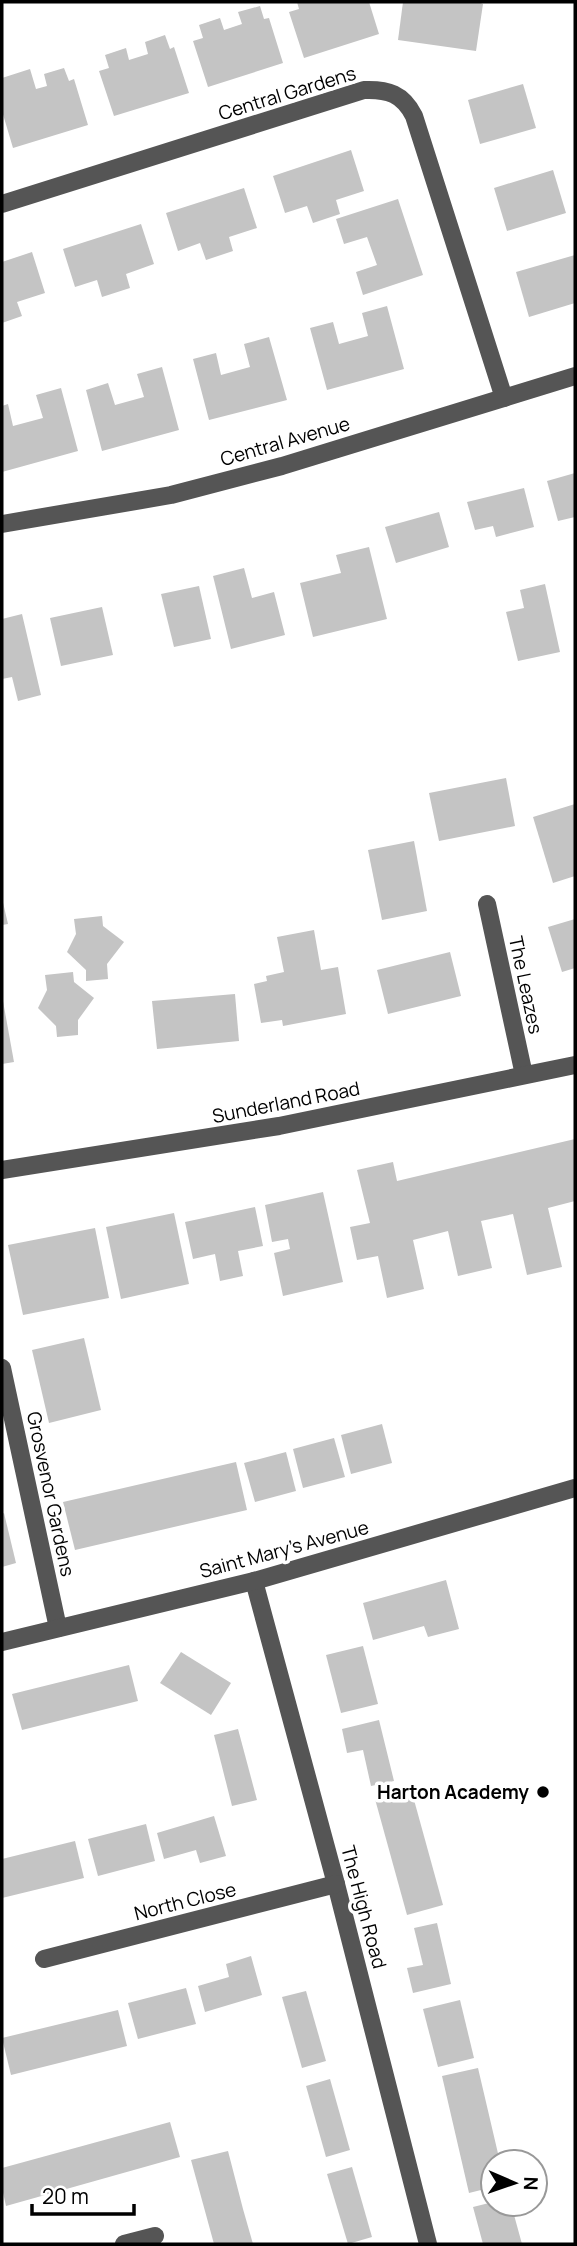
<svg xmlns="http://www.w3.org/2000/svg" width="577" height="2246" font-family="Manrope,sans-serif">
<rect width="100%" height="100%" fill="#fff"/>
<g fill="#c4c4c4">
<polygon points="297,2 369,2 379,34 304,58 289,12 299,9"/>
<polygon points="403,2 478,2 483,4 476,51 398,40"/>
<polygon points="260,6 264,19 269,18 283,63 208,87 193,41 203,38 199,25 220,18 224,30 242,24 238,12"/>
<polygon points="165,35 170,49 174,47 189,93 114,116 99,71 109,68 105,55 126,48 129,60 148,54 145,42"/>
<polygon points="64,68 69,81 74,79 88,125 13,148 2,111 2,78 30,69 36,89 47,86 44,74"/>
<polygon points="523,84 536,128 480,144 468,100"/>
<polygon points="351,150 364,191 336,200 340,214 313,223 307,206 285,213 273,176"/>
<polygon points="553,170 566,213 507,231 494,188"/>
<polygon points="244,188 257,228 229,237 233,251 206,260 200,243 178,251 166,213"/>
<polygon points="398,199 423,275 363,295 356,272 377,265 367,237 344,244 336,219"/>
<polygon points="141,224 154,264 126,274 130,288 102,297 97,280 75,287 63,249"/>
<polygon points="32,252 45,293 17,302 22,316 2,323 2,262"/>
<polygon points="575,255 575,303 529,317 516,272"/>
<polygon points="387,306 404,369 327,390 310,328 333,322 339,344 368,336 362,313"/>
<polygon points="269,337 287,400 209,420 193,359 216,353 221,375 250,367 244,344"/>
<polygon points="162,367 179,430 102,451 86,390 108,383 115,405 144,397 137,374"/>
<polygon points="61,388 78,451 2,472 2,406 8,404 13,426 43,418 36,395"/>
<polygon points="575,473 575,517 558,521 547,481"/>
<polygon points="524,488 534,527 496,537 493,526 475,530 467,502"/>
<polygon points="439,512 449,547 396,563 385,527"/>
<polygon points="369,547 387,619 313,637 300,583 341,573 336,555"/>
<polygon points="244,568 252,598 274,592 285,635 231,649 213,576"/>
<polygon points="545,584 560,652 518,661 506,612 524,608 520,590"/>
<polygon points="199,586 211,639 174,647 161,594"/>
<polygon points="102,607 113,655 61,666 50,618"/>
<polygon points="22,614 41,695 18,701 12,677 2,679 2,619"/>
<polygon points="506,778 515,826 439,841 429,793"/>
<polygon points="575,804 575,876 553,883 533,817"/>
<polygon points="414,841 427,911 382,920 368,850"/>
<polygon points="2,898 8,924 2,925"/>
<polygon points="102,916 103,926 124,942 107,964 108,979 86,981 86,970 67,952 76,934 74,919"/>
<polygon points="575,919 575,968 562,972 548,927"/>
<polygon points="314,930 321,970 338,967 346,1014 283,1026 282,1020 261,1023 254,984 267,981 266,976 284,972 277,937"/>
<polygon points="450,952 461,996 388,1014 377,970"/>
<polygon points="73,972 74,982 94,998 78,1020 78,1035 57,1037 56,1026 38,1008 47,990 45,975"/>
<polygon points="235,994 239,1041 157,1049 152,1001"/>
<polygon points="3,1001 14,1062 2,1064 2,1002"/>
<polygon points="575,1139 575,1201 548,1208 562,1267 527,1275 513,1214 481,1221 492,1268 458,1276 448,1231 413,1240 424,1289 387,1298 378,1256 357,1260 350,1227 370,1223 357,1170 393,1162 397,1181"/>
<polygon points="323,1192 343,1282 283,1296 274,1253 290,1249 288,1239 272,1242 265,1205"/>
<polygon points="255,1207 263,1246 238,1251 243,1276 220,1281 215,1254 193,1259 185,1222"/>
<polygon points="174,1213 189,1284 121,1299 106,1227"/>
<polygon points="95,1228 109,1298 23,1315 8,1245"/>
<polygon points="84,1338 101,1410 49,1423 32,1350"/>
<polygon points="382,1424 392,1463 351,1474 341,1435"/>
<polygon points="334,1438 345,1477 303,1488 293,1449"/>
<polygon points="286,1452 296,1491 255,1502 244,1463"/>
<polygon points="236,1462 247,1510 75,1550 63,1502"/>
<polygon points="4,1513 16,1563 2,1567 2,1514"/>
<polygon points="446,1580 459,1629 428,1637 424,1626 373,1640 363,1603"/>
<polygon points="363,1646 378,1704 341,1713 326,1655"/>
<polygon points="181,1652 231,1683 211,1715 160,1683"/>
<polygon points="129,1665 138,1701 22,1730 12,1694"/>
<polygon points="379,1720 394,1781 371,1786 363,1750 347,1753 342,1729"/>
<polygon points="238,1729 257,1800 232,1806 214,1735"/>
<polygon points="411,1789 443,1905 407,1915 375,1799"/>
<polygon points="214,1816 226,1856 200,1863 196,1850 164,1859 157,1833"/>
<polygon points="146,1824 155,1861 98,1876 88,1839"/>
<polygon points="75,1841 84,1878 2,1898 2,1859"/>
<polygon points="437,1923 451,1984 413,1993 407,1968 423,1965 414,1928"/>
<polygon points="251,1956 262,1995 205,2012 198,1986 229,1977 226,1964"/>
<polygon points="186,1988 196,2024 138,2039 128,2003"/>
<polygon points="306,1991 326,2061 302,2068 282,1997"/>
<polygon points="460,2000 474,2058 438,2067 423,2009"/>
<polygon points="118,2010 127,2046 11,2075 2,2038"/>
<polygon points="478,2068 500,2162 493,2162 493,2187 469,2193 442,2076"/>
<polygon points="330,2079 350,2150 326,2157 306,2086"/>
<polygon points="170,2122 180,2157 6,2206 2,2188 2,2168"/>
<polygon points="228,2151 243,2209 253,2244 214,2244 191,2160"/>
<polygon points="352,2167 372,2237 348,2244 327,2174"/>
<polygon points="493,2202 493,2204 511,2204 522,2244 483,2244 473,2207"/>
</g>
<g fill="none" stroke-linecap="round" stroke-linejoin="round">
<g stroke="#555" stroke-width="18">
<path d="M 2,204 L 364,90 C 388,89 403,94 414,116 L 504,398"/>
<polyline points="2,524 171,495 282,466 575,376"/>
<polyline points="487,904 524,1075"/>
<polyline points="2,1170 279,1126 575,1065"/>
<polyline points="2,1368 58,1628"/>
<polyline points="254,1581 336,1884 428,2244"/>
<polyline points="2,1642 254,1581 575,1488"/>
<polyline points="44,1959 336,1884"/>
<polyline points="124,2244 155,2236"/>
</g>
</g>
<circle fill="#000" stroke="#fff" stroke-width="2.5" cx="543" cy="1792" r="7"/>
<g text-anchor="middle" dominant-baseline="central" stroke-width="7" stroke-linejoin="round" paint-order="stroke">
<g font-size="19" fill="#000" stroke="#fff">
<text transform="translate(287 93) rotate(-17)">Central Gardens</text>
<text transform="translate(285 441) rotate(-16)">Central Avenue</text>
<text transform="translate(526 985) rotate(78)">The Leazes</text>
<text transform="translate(286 1102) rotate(-11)">Sunderland Road</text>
<text transform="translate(51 1494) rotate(78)">Grosvenor Gardens</text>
<text transform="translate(284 1549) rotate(-15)">Saint Mary's Avenue</text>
<text transform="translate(185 1901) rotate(-14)">North Close</text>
<text transform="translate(364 1907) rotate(75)">The High Road</text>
</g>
<g font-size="19" font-weight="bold" fill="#000" stroke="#fff" text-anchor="end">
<text x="529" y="1792">Harton Academy</text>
</g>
</g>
<rect width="577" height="2246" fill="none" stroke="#000000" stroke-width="7"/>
<g transform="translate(514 2183) rotate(92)"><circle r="33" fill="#ffffff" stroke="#999999" stroke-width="2"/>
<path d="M0-5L12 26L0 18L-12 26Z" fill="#000000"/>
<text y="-10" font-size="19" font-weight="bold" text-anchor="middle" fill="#000000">N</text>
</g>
<path d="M32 2204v10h102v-10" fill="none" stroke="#000000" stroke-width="3.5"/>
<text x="42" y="2204" font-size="21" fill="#000000" stroke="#ffffff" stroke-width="5" paint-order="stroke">20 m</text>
</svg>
